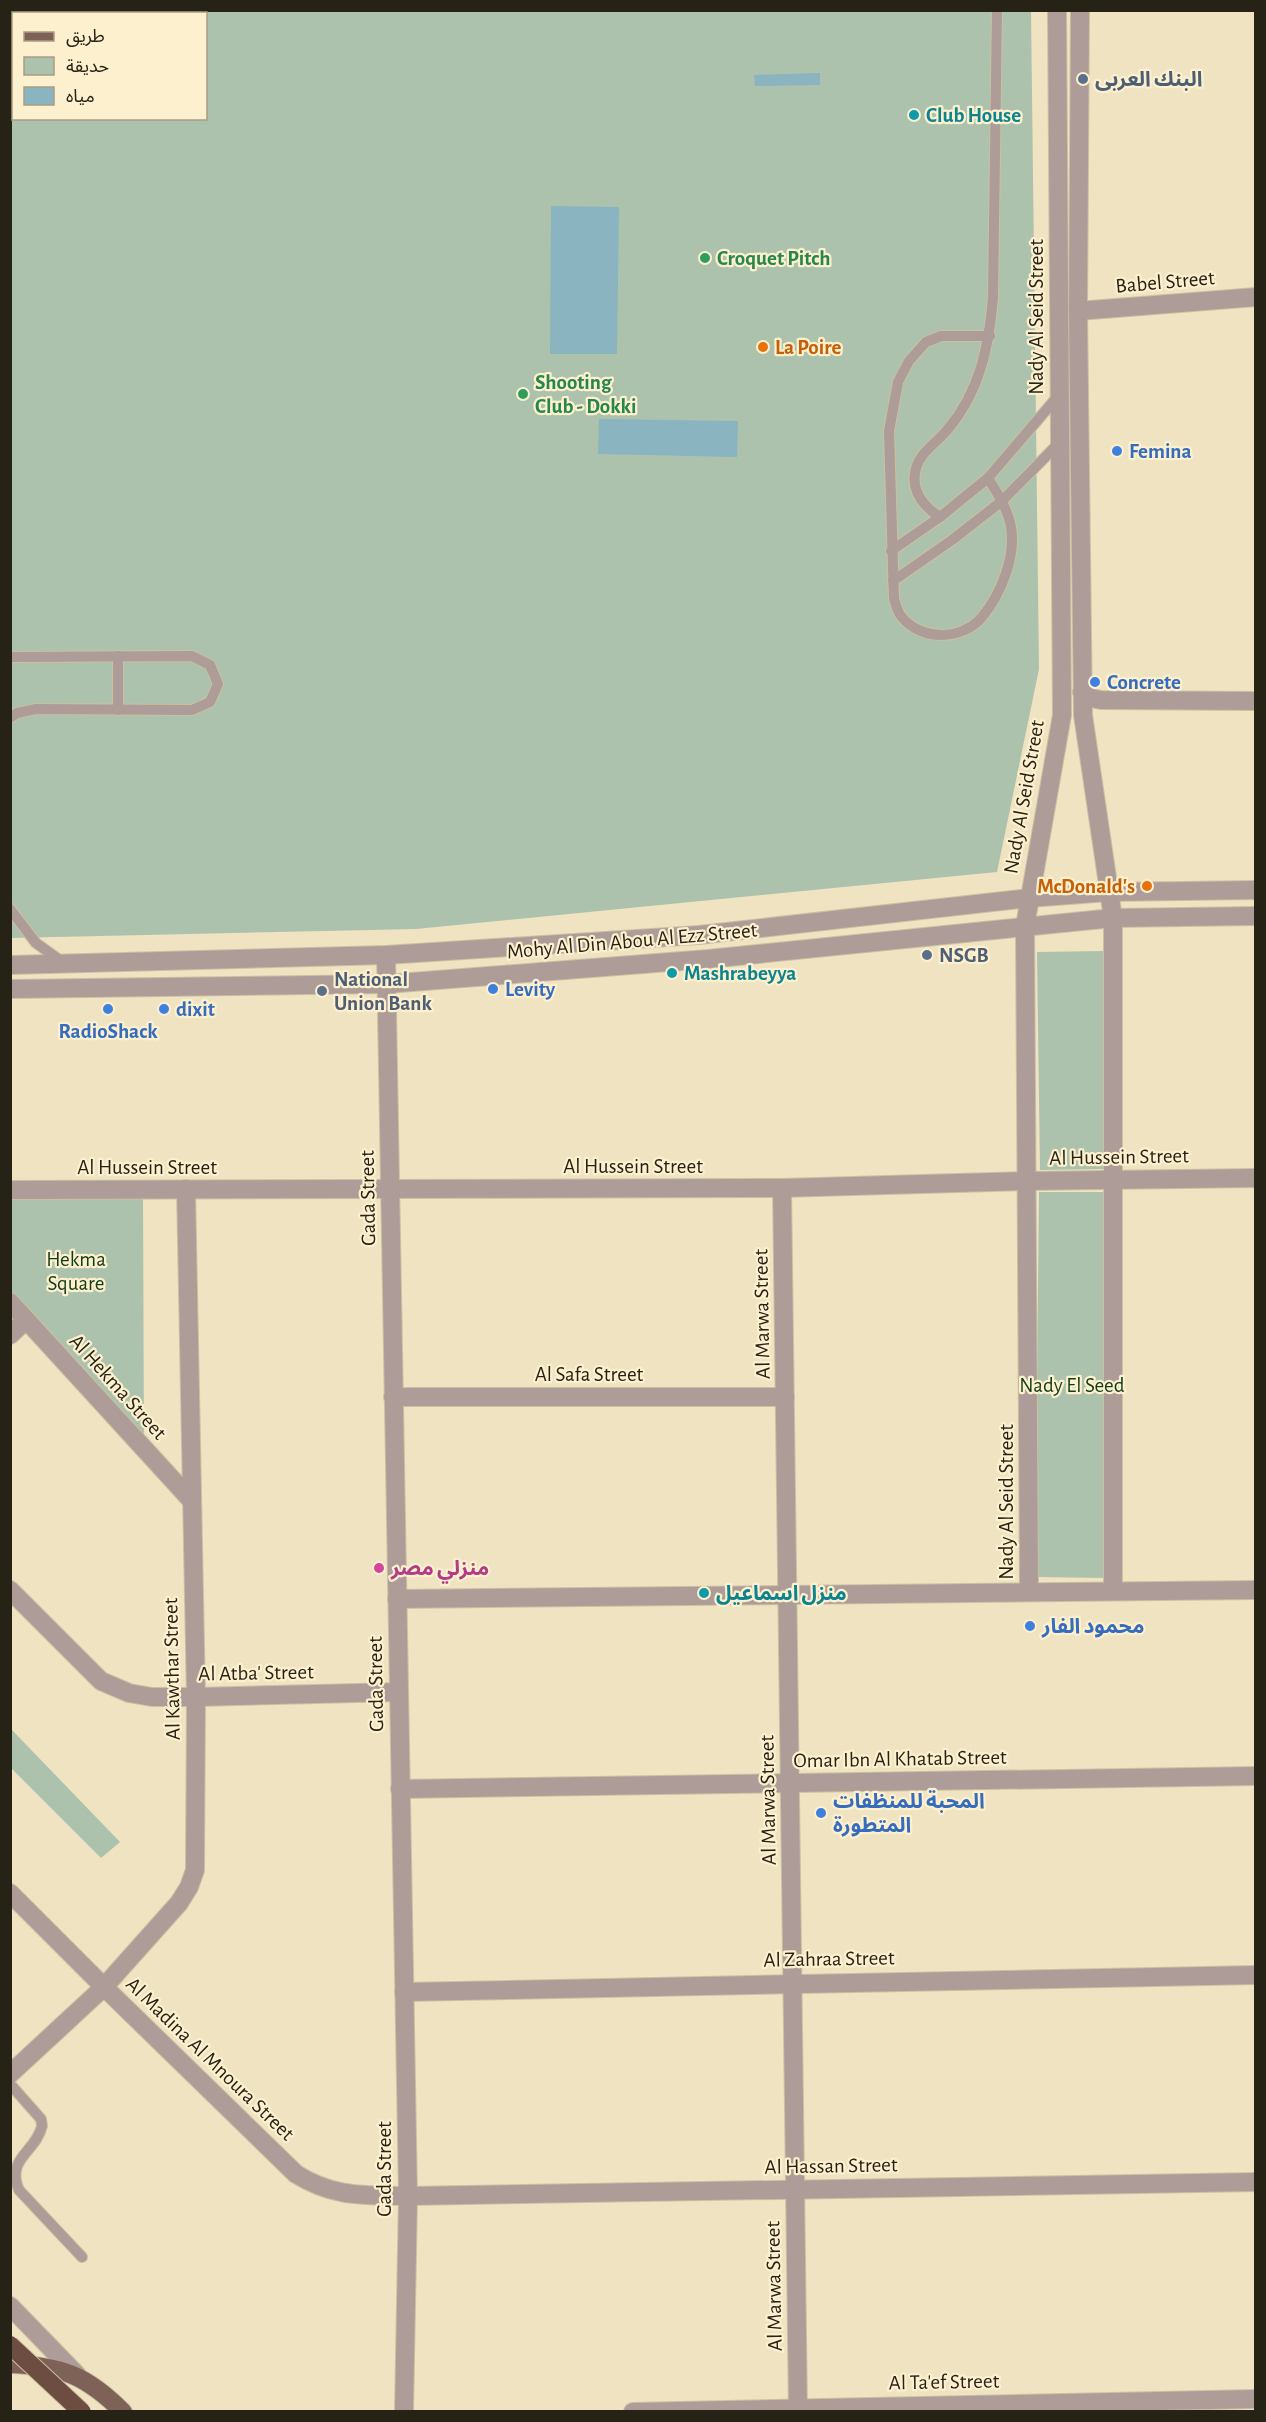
<svg xmlns="http://www.w3.org/2000/svg" width="1266" height="2422" font-family="'Alegreya Sans','Noto Sans Arabic',sans-serif">
<rect width="100%" height="100%" fill="#efe3c1"/>
<g fill="#acc2ad" fill-rule="evenodd">
<path d="M 10,11 L 1031,11 L 1039,669 L 997,872 L 416,929 L 11,938 ZM 14,14 L 206,14 L 206,118 L 14,118 Z"/>
<polygon points="1104,951 1107,1169 1040,1170 1037,952"/>
<polygon points="1039,1192 1109,1192 1106,1578 1035,1577"/>
<polygon points="143,1195 144,1448 11,1305 10,1198"/>
<polygon points="11,1729 120,1842 101,1858 11,1768"/>
</g>
<g fill="#8ab4c0">
<polygon points="820,73 820,85 755,86 754,75"/>
<polygon points="551,206 619,207 617,354 550,354"/>
<polygon points="599,419 738,421 737,457 598,454"/>
</g>
<g fill="none" stroke-linecap="round" stroke-linejoin="round">
<defs>
<g id="lane">
<path d="M 988,478 C 997,493 1008,509 1011,527 C 1016,557 1001,594 982,617 C 962,641 920,641 901,616 C 897,611 896,604 894,599 L 889,431 L 898,382 L 909,361 L 926,342 L 941,336 L 990,336"/>
<path d="M 940,517 C 923,506 910,490 916,468 C 921,451 938,442 948,429 C 980,391 989,346 993,297 L 997,10"/>
<polyline points="891,551 940,517 988,478 1059,395"/>
<polyline points="893,581 952,540 1002,501 1060,442"/>
<polyline points="10,657 192,656 210,665 218,684 210,702 192,710 36,709 17,713 10,718"/>
<polyline points="118,710 118,656"/>
<polyline points="10,909 36,943 61,961"/>
<path d="M 10,2084 L 41,2119 L 42,2126 C 36,2152 5,2159 19,2190 L 82,2257"/>
</g>
<g id="street">
<polyline points="1080,10 1078,311 1083,715 1113,918 1113,1591"/>
<polyline points="1078,311 1256,297"/>
<polyline points="1082,692 1091,698 1101,700 1256,701"/>
<polyline points="386,955 408,2196 404,2412"/>
<polyline points="10,965 386,955 699,935 1029,898 1109,892 1256,890"/>
<polyline points="10,989 386,984 708,959 1113,918 1256,916"/>
<polyline points="782,1188 798,2412"/>
<polyline points="10,1190 782,1188 1027,1181 1256,1178"/>
<polyline points="10,1302 192,1501"/>
<polyline points="10,1335 26,1320"/>
<polyline points="393,1397 785,1397"/>
<polyline points="10,1590 101,1681 129,1693 152,1697 196,1697 399,1692"/>
<polyline points="1029,1592 1025,926 1062,715 1057,10"/>
<polyline points="397,1599 1256,1590"/>
<polyline points="400,1789 1256,1776"/>
<path d="M 10,1893 L 104,1987 L 296,2174 C 334,2198 365,2195 408,2196 L 1256,2182"/>
<polyline points="404,1992 1256,1975"/>
<polyline points="10,2074 104,1987 179,1903 189,1887 195,1870 196,1697 186,1189"/>
<polyline points="10,2306 77,2375"/>
<polyline points="633,2412 1256,2399"/>
</g>
<path id="primary" d="M 10,2364 C 62,2366 86,2375 123,2412"/>
</defs>
<use href="#lane" stroke="#cbc0a2" stroke-width="12"/>
<use href="#street" stroke="#cbc0a2" stroke-width="20"/>
<use href="#primary" stroke="#cbc0a2" stroke-width="20"/>
<use href="#lane" stroke="#ad9c97" stroke-width="10"/>
<use href="#street" stroke="#ad9c97" stroke-width="18"/>
<use href="#primary" stroke="#7e6157" stroke-width="18"/>
<defs>
<polyline id="highway-bridge" points="10,2345 82,2412"/>
</defs>
<use href="#highway-bridge" stroke="#cbc0a2" stroke-width="20" stroke-linecap="butt"/>
<use href="#highway-bridge" stroke="#6d4c41" stroke-width="18"/>
</g>
<g fill="#5c6f8a" stroke="#fcf0ce" stroke-width="2">
<circle cx="1083" cy="79" r="6"/>
<circle cx="927" cy="955" r="6"/>
<circle cx="322" cy="991" r="6"/>
</g>
<g fill="#0f9aa8" stroke="#fcf0ce" stroke-width="2">
<circle cx="914" cy="115" r="6"/>
<circle cx="672" cy="973" r="6"/>
<circle cx="704" cy="1593" r="6"/>
</g>
<g fill="#2e9e5b" stroke="#fcf0ce" stroke-width="2">
<circle cx="705" cy="258" r="6"/>
<circle cx="523" cy="394" r="6"/>
</g>
<g fill="#e8710a" stroke="#fcf0ce" stroke-width="2">
<circle cx="763" cy="347" r="6"/>
<circle cx="1147" cy="886" r="6"/>
</g>
<g fill="#3f7fe0" stroke="#fcf0ce" stroke-width="2">
<circle cx="1117" cy="451" r="6"/>
<circle cx="1095" cy="682" r="6"/>
<circle cx="493" cy="989" r="6"/>
<circle cx="108" cy="1009" r="6"/>
<circle cx="164" cy="1009" r="6"/>
<circle cx="1030" cy="1626" r="6"/>
<circle cx="821" cy="1813" r="6"/>
</g>
<circle fill="#d1479c" stroke="#fcf0ce" stroke-width="2" cx="379" cy="1568" r="6"/>
<g text-anchor="middle" dominant-baseline="central" stroke-width="4.5" stroke-linejoin="round" paint-order="stroke">
<g font-size="21" font-weight="bold" fill="#4e5e75" stroke="#fcf0ce" text-anchor="start">
<text x="1095" y="79">البنك العربى</text>
<text x="939" y="955">NSGB</text>
<text x="334" y="979">National<tspan x="334" dy="24">Union Bank</tspan></text>
</g>
<g font-size="21" font-weight="bold" fill="#0d838f" stroke="#fcf0ce" text-anchor="start">
<text x="926" y="115">Club House</text>
<text x="684" y="973">Mashrabeyya</text>
<text x="716" y="1593">منزل اسماعيل</text>
</g>
<g font-size="21" font-weight="bold" fill="#27864d" stroke="#fcf0ce" text-anchor="start">
<text x="717" y="258">Croquet Pitch</text>
<text x="535" y="382">Shooting<tspan x="535" dy="24">Club - Dokki</tspan></text>
</g>
<g font-size="21" fill="#272216" stroke="#fcf0ce">
<text transform="translate(1165 282) rotate(-5)">Babel Street</text>
<text transform="translate(1036 317) rotate(-90)">Nady Al Seid Street</text>
<text transform="translate(1024 797) rotate(-80)">Nady Al Seid Street</text>
<text transform="translate(632 941) rotate(-5)">Mohy Al Din Abou Al Ezz Street</text>
<text transform="translate(1119 1157) rotate(-1)">Al Hussein Street</text>
<text x="633" y="1166">Al Hussein Street</text>
<text x="147" y="1167">Al Hussein Street</text>
<text transform="translate(368 1198) rotate(-91)">Gada Street</text>
<text transform="translate(762 1314) rotate(-91)">Al Marwa Street</text>
<text x="589" y="1374">Al Safa Street</text>
<text transform="translate(118 1387) rotate(48)">Al Hekma Street</text>
<text transform="translate(1006 1502) rotate(-90)">Nady Al Seid Street</text>
<text transform="translate(172 1669) rotate(-91)">Al Kawthar Street</text>
<text transform="translate(256 1673) rotate(-1)">Al Atba' Street</text>
<text transform="translate(376 1684) rotate(-91)">Gada Street</text>
<text transform="translate(900 1759) rotate(-1)">Omar Ibn Al Khatab Street</text>
<text transform="translate(768 1800) rotate(-91)">Al Marwa Street</text>
<text transform="translate(829 1959) rotate(-1)">Al Zahraa Street</text>
<text transform="translate(210 2059) rotate(44)">Al Madina Al Mnoura Street</text>
<text transform="translate(831 2166) rotate(-1)">Al Hassan Street</text>
<text transform="translate(384 2169) rotate(-90)">Gada Street</text>
<text transform="translate(774 2286) rotate(-91)">Al Marwa Street</text>
<text transform="translate(944 2382) rotate(-1)">Al Ta'ef Street</text>
</g>
<g font-size="21" font-weight="bold" fill="#c56008" stroke="#fcf0ce" text-anchor="start">
<text x="775" y="347">La Poire</text>
<text x="1135" y="886" text-anchor="end">McDonald's</text>
</g>
<g font-size="21" font-weight="bold" fill="#366cbe" stroke="#fcf0ce" text-anchor="start">
<text x="1129" y="451">Femina</text>
<text x="1107" y="682">Concrete</text>
<text x="505" y="989">Levity</text>
<text x="176" y="1009">dixit</text>
<text x="108" y="1031" text-anchor="middle">RadioShack</text>
<text x="1042" y="1626">محمود الفار</text>
<text x="833" y="1801">المحبة للمنظفات<tspan x="833" dy="24">المتطورة</tspan></text>
</g>
<g font-size="21" fill="#113c18" stroke="#fcf0ce">
<text x="76" y="1259">Hekma<tspan x="76" dy="24">Square</tspan></text>
<text x="1072" y="1385">Nady El Seed</text>
</g>
<g font-size="21" font-weight="bold" fill="#b23c85" stroke="#fcf0ce" text-anchor="start">
<text x="391" y="1568">منزلي مصر</text>
</g>
</g>
<rect width="1266" height="2422" fill="none" stroke="#272216" stroke-width="24"/>
<rect x="12" y="12" width="195" height="108" fill="#fcf0ce" stroke="#a79e84" stroke-width="1.5"/>
<rect x="24" y="32" width="30" height="9" fill="#7e6157" stroke="#a79e84" stroke-width="1.5"/>
<text x="66" y="42" font-size="18" fill="#272216">طريق</text>
<rect x="24" y="57" width="30" height="18" fill="#acc2ad" stroke="#a79e84" stroke-width="1.5"/>
<text x="66" y="72" font-size="18" fill="#272216">حديقة</text>
<rect x="24" y="87" width="30" height="18" fill="#8ab4c0" stroke="#a79e84" stroke-width="1.5"/>
<text x="66" y="102" font-size="18" fill="#272216">مياه</text>
</svg>
